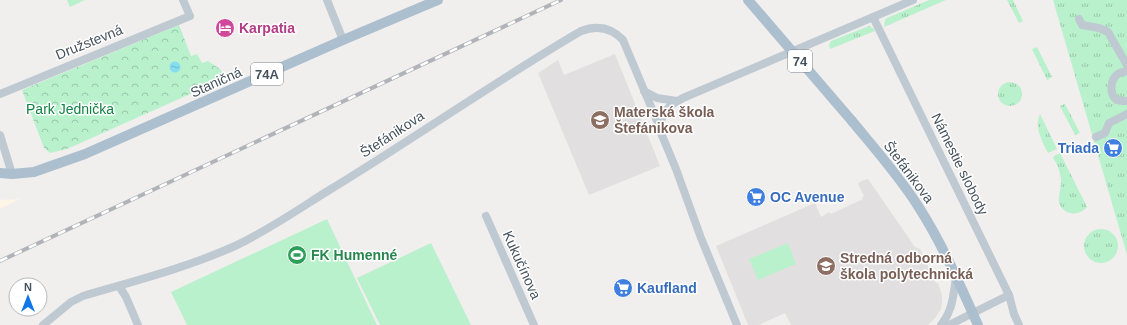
<svg xmlns="http://www.w3.org/2000/svg" width="1127" height="325" font-family="Helvetica,sans-serif">
<defs>
<pattern id="grass-tufts" width="24" height="20" patternUnits="userSpaceOnUse"><rect width="24" height="20" fill="#baf1cd"/><path d="M3 7l-1-3M5 7V3M7 7l1-3M15 17l-1-3M17 17v-4M19 17l1-3" fill="none" stroke="#99c6aa"/></pattern>
<pattern id="park-crowns" width="20" height="18" patternUnits="userSpaceOnUse"><rect width="20" height="18" fill="#baf1cd"/><path d="M2 6a3 3 0 1 1 6 0M12 15a3 3 0 1 1 6 0" fill="none" stroke="#99c6aa"/></pattern>
<pattern id="water-ripples" width="26" height="14" patternUnits="userSpaceOnUse"><rect width="26" height="14" fill="#85def0"/><path d="M2 4q2-2 4 0t4 0M15 11q2-2 4 0t4 0" fill="none" stroke="#6fb7c6"/></pattern>
</defs>
<rect width="100%" height="100%" fill="#f1eeee"/>
<polygon fill="#fdf5e6" points="19,199 0,209 0,200"/>
<g fill="#e2dfe0">
<polygon points="615,54 660,166 589,195 538,73 558,60 564,75"/>
<polygon points="868,179 915,247 920,249 936,283 938,283 942,295 942,302 941,309 935,318 928,325 791,325 785,313 759,325 748,325 716,246 815,203 821,217 829,212 831,214 863,199 862,197 864,196 858,184 861,181"/>
</g>
<g fill="url(#grass-tufts)">
<polygon points="929,0 946,0 884,27 885,20 887,18"/>
<polygon points="1007,0 1013,0 1023,21 1019,23"/>
<polygon points="1053,0 1127,0 1127,255"/>
<polygon points="869,26 873,28 875,31 830,49 829,45 831,41"/>
<polygon points="1037,47 1052,77 1047,80 1032,49"/>
<circle cx="1010" cy="94" r="12"/>
<polygon points="1065,104 1080,133 1075,135 1060,106"/>
<path d="M 1040,114 L 1057,149 L 1048,153 C 1042,141 1034,127 1040,114 Z"/>
<path d="M 1060,153 L 1087,207 C 1079,217 1062,215 1059,202 C 1058,195 1061,189 1061,182 C 1061,174 1058,165 1053,158 L 1054,156 Z"/>
<circle cx="1101" cy="246" r="17"/>
</g>
<polygon fill="url(#park-crowns)" points="179,25 191,56 197,54 202,63 208,61 220,69 226,78 67,149 50,153 44,148 22,90"/>
<g fill="#baf1cd">
<polygon points="67,0 85,0 70,7"/>
<polygon points="327,219 377,325 187,325 171,292"/>
<polygon points="431,243 471,325 380,325 357,278"/>
<polygon points="788,243 796,264 758,280 749,259"/>
</g>
<circle fill="url(#water-ripples)" cx="175" cy="67" r="5.5"/>
<g fill="none" stroke-linecap="round" stroke-linejoin="round">
<g stroke="#bec9d1" stroke-width="8">
<polyline points="327,0 343,40"/>
<polyline points="873,17 1009,295 1014,314 1019,325"/>
<polyline points="1079,19 1082,25 1099,28 1108,32 1127,65"/>
<path d="M 1127,71 C 1124,72 1120,72 1118,74 C 1110,79 1109,95 1117,100 C 1120,101 1124,101 1127,101"/>
<polyline points="644,91 657,98 677,101"/>
<polyline points="0,94 190,16 183,0"/>
<polyline points="0,135 12,174"/>
<polyline points="1096,137 1105,133 1109,123 1127,114"/>
<polyline points="486,216 534,325"/>
<polyline points="119,286 126,297 138,325"/>
<path d="M 43,325 L 71,302 L 83,296 C 134,281 186,268 235,246 C 267,231 296,211 326,192 C 412,140 494,82 581,31 C 597,25 611,27 623,40 L 660,128"/>
<polyline points="737,325 701,238 676,169 661,133 660,124 664,113 671,105 683,98 913,0"/>
<path d="M 941,325 C 953,310 953,296 956,278"/>
<polyline points="949,325 1009,295"/>
</g>
<g stroke="#acbfce" stroke-width="10">
<path d="M 852,121 C 875,149 899,176 918,206 C 942,243 960,285 978,325"/>
<polyline points="0,173 12,174 34,172 85,154 343,40 438,0"/>
</g>
<defs>
<polyline id="rail" points="0,261 561,0"/>
</defs>
<use href="#rail" stroke="#b0b4b9" stroke-width="4"/>
<use href="#rail" stroke="#fff" stroke-width="2.5" stroke-dasharray="8" stroke-linecap="butt"/>
<polyline stroke="#acbfce" stroke-width="10" points="748,0 852,121"/>
</g>
<defs>
<symbol id="hotel-disc" viewBox="-11 -11 22 22"><circle r="9.5" fill="#d1479c" stroke="#fff"/><path d="M-6-4.5h1.5V1H6V5H4.5V3h-9V5H-6ZM-4 0a1.8 1.8 0 1 1 3.6 0ZM.5 0V-2.5h3Q6-2.5 6 0Z" fill="#fff"/></symbol>
<symbol id="school-disc" viewBox="-11 -11 22 22"><circle r="9.5" fill="#8d6e63" stroke="#fff"/><path d="M0-5L7-2L0 1L-7-2ZM-4 1L0 2.5L4 1V4Q0 6-4 4Z" fill="#fff"/></symbol>
<symbol id="supermarket-disc" viewBox="-11 -11 22 22"><circle r="9.5" fill="#3f7fe0" stroke="#fff"/><path d="M-6-5.5h2.5l.6 2H6L4.5 2H-2.5L-4.4-4H-6ZM-1.5 3.2a1.3 1.3 0 1 0 .1 0ZM3 3.2a1.3 1.3 0 1 0 .1 0Z" fill="#fff"/></symbol>
<symbol id="stadium-disc" viewBox="-11 -11 22 22"><circle r="9.5" fill="#2e9e5b" stroke="#fff"/><path d="M0-5a6.5 5 0 1 0 0 10a6.5 5 0 1 0 0-10ZM-3.5-1.8h7v3.6h-7Z" fill="#fff"/></symbol>
</defs>
<g fill-rule="evenodd">
<use href="#hotel-disc" x="214" y="17" width="22" height="22"/>
<use href="#school-disc" x="589" y="109" width="22" height="22"/>
<use href="#supermarket-disc" x="1102" y="137" width="22" height="22"/>
<use href="#supermarket-disc" x="745" y="186" width="22" height="22"/>
<use href="#stadium-disc" x="286" y="244" width="22" height="22"/>
<use href="#school-disc" x="815" y="255" width="22" height="22"/>
<use href="#supermarket-disc" x="612" y="277" width="22" height="22"/>
</g>
<g text-anchor="middle" dominant-baseline="central" stroke-width="3" stroke-linejoin="round" paint-order="stroke">
<g fill="#fff" stroke="#7d868d" stroke-width="1">
<rect x="788" y="50" width="24" height="22" rx="3"/>
<rect x="251" y="63" width="32" height="22" rx="3"/>
</g>
<g font-size="13" font-weight="bold" fill="#45525c">
<text x="800" y="61">74</text>
<text x="267" y="74">74A</text>
</g>
<g font-size="14" font-weight="bold" fill="#b23c85" stroke="#fff" text-anchor="start">
<text x="239" y="28">Karpatia</text>
</g>
<g font-size="14" fill="#45525c" stroke="#fff">
<text transform="translate(89 42) rotate(-22)">Družstevná</text>
<text transform="translate(216 82) rotate(-24)">Staničná</text>
<text transform="translate(392 134) rotate(-33)">Štefánikova</text>
<text transform="translate(960 164) rotate(64)">Námestie slobody</text>
<text transform="translate(909 172) rotate(53)">Štefánikova</text>
<text transform="translate(522 265) rotate(66)">Kukučínova</text>
</g>
<g font-size="14" fill="#128145" stroke="#fff">
<text x="70" y="109">Park Jednička</text>
</g>
<g font-size="14" font-weight="bold" fill="#785e54" stroke="#fff" text-anchor="start">
<text x="614" y="112">Materská škola<tspan x="614" dy="16">Štefánikova</tspan></text>
<text x="840" y="258">Stredná odborná<tspan x="840" dy="16">škola polytechnická</tspan></text>
</g>
<g font-size="14" font-weight="bold" fill="#366cbe" stroke="#fff" text-anchor="start">
<text x="1099" y="148" text-anchor="end">Triada</text>
<text x="770" y="197">OC Avenue</text>
<text x="637" y="288">Kaufland</text>
</g>
<g font-size="14" font-weight="bold" fill="#27864d" stroke="#fff" text-anchor="start">
<text x="311" y="255">FK Humenné</text>
</g>
</g>
<g transform="translate(28 297)"><circle r="19" fill="#ffffff" stroke="#b5babe"/>
<path d="M0-3L7 15L0 10L-7 15Z" fill="#1077e8"/>
<text y="-6" font-size="11" font-weight="bold" text-anchor="middle" fill="#45525c">N</text>
</g>
</svg>
